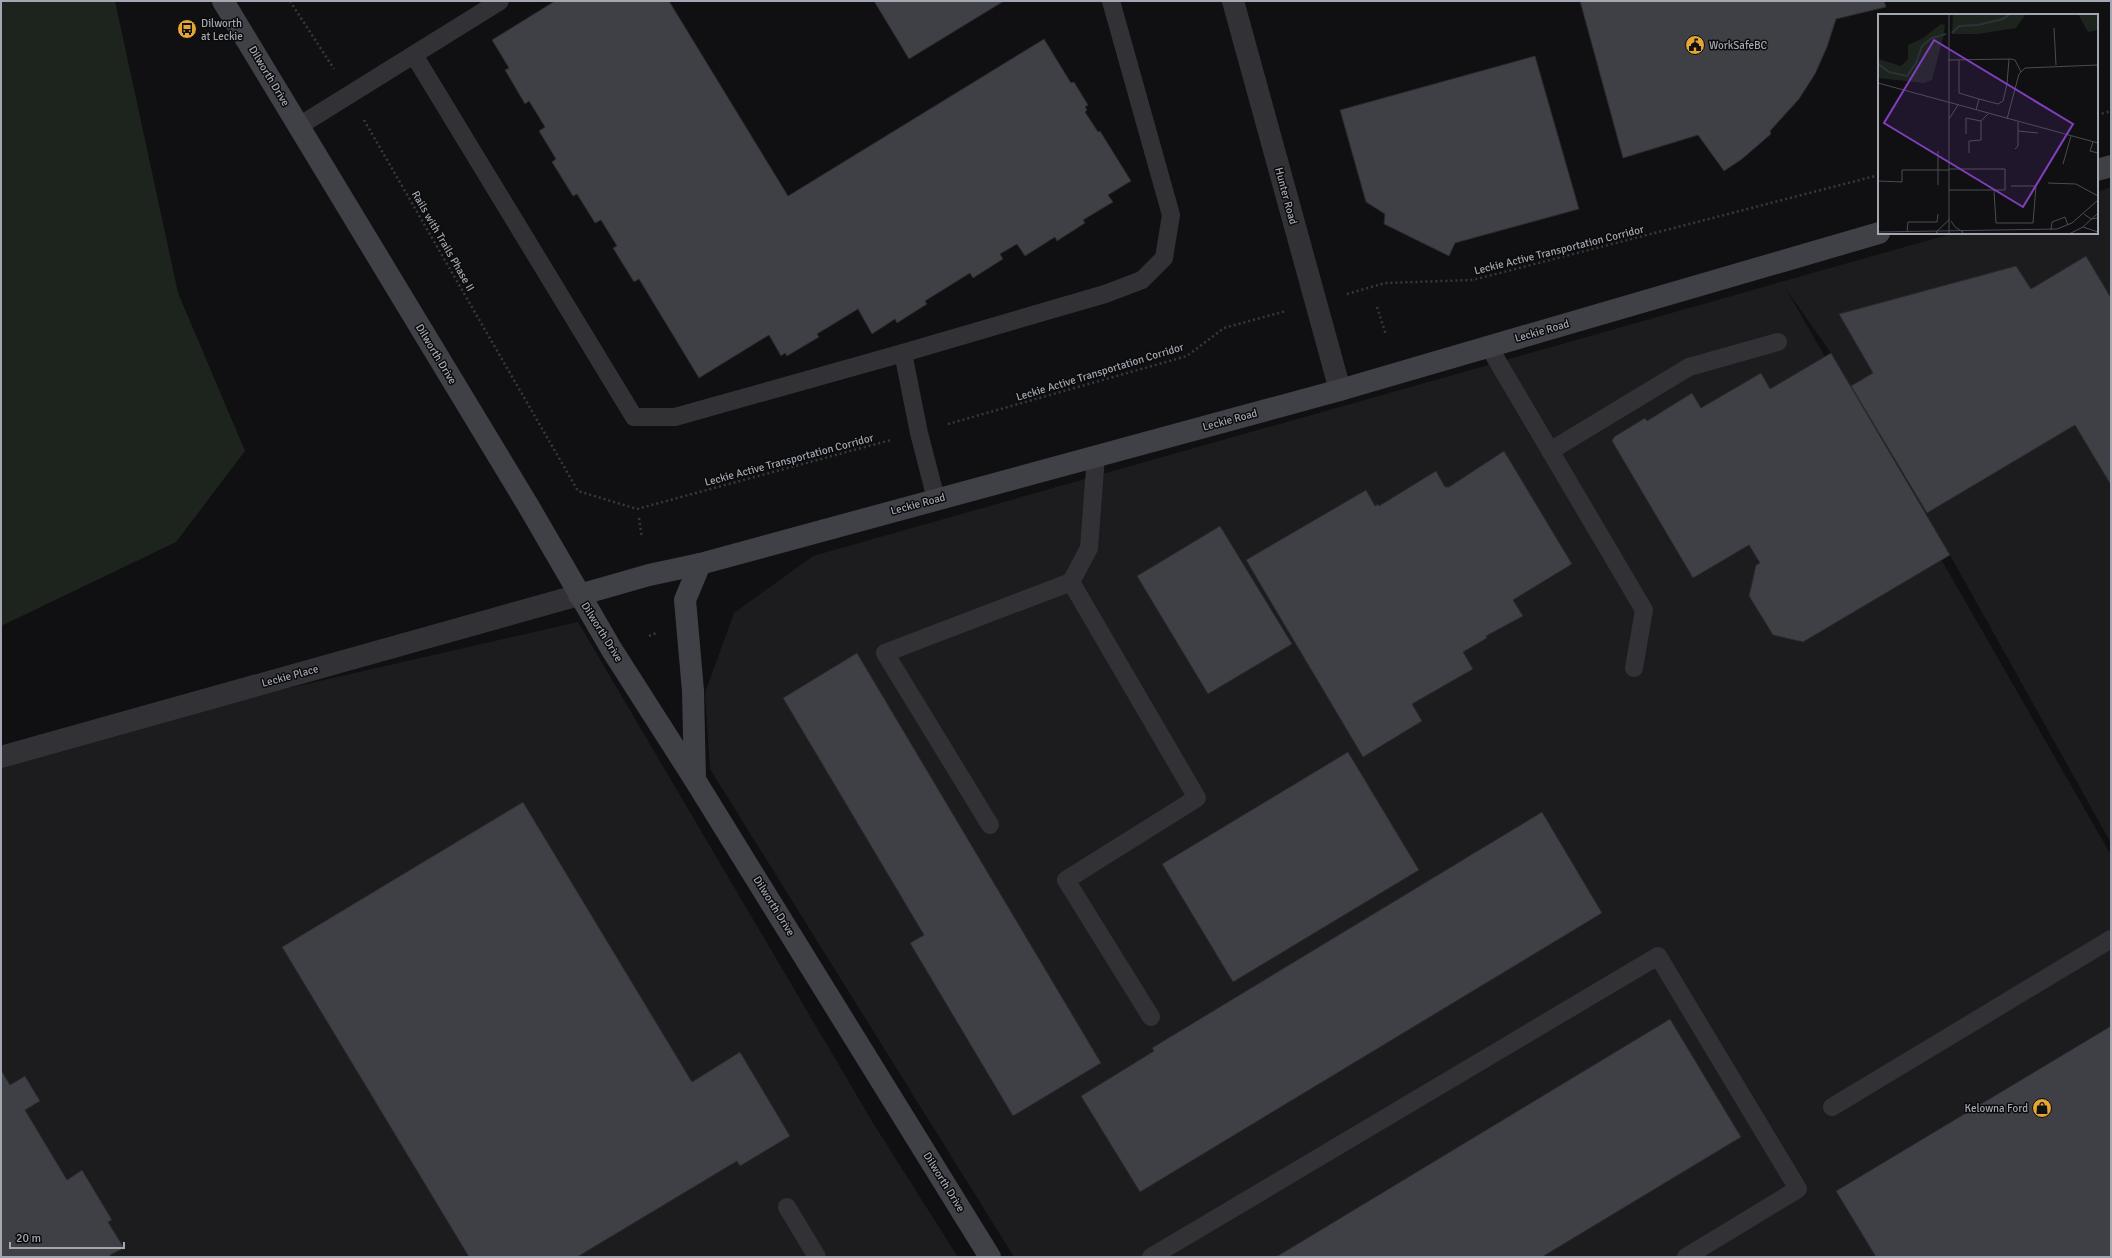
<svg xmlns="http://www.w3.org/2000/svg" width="2112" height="1258" font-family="Signika,sans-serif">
<rect width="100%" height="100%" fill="#101012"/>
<g fill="#1c1c1e">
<polygon points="2111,187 2111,843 1950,555 1831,353 1786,289 2111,855 2111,1257 1014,1257 710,769 705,693 734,613 813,556 1954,233 2097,233 2097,192"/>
<polygon points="578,622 873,1123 958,1257 1,1257 1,754"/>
</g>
<polygon fill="#1d241e" points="1,1 115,1 178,293 245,451 176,542 1,626"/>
<g fill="#3f4045" stroke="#2a2a2d">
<polygon points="555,1 669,1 788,196 1044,39 1071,83 1074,82 1088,105 1085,107 1087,110 1085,112 1098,132 1100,131 1131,181 1108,195 1113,202 1083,220 1085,223 1057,241 1055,237 1025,256 1017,244 1000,254 1003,259 973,278 970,273 925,301 927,304 897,323 895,319 872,334 858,309 817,334 819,337 787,356 785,353 781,356 769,335 699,378 639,279 634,282 613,248 617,246 601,220 595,223 577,194 573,196 552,162 556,159 539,131 545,127 529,101 525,104 505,70 509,68 492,40"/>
<polygon points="874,1 1004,1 909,59"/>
<polygon points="1580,1 1884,1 1886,7 1836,19 1827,47 1815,74 1799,99 1770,131 1771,134 1742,159 1724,171 1698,135 1623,158"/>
<polygon points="1535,56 1579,209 1455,243 1449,256 1384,224 1385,214 1366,202 1340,110"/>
<polygon points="2086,256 2111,298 2111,485 2075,425 1927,513 1851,386 1873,373 1839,314 2016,266 2031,289"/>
<polygon points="1831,353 1950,555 1803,642 1773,635 1749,596 1756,565 1760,563 1749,545 1693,578 1612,441 1614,437 1645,418 1647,421 1692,393 1701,408 1761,373 1770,389"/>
<polygon points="1504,451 1572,564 1513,600 1523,616 1486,636 1487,638 1463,652 1473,669 1412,704 1422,721 1363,757 1246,560 1366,490 1375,506 1378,504 1379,506 1436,471 1445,487 1449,487"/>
<polygon points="1220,526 1292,644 1208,694 1137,576"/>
<polygon points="857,653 1101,1063 1013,1116 910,943 924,935 783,698"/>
<polygon points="1348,752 1419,870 1233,982 1162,864"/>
<polygon points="523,802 692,1082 740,1052 790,1136 740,1166 737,1161 577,1257 469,1257 282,947"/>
<polygon points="1542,812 1602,913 1140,1192 1081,1096 1154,1051 1152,1048"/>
<polygon points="1670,1019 1741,1137 1542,1257 1276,1257"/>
<polygon points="2111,1026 2111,1257 1876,1257 1836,1191"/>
<polygon points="1,1070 10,1085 25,1076 40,1101 25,1110 67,1180 82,1170 112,1220 108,1222 124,1248 110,1255 111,1257 1,1257"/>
</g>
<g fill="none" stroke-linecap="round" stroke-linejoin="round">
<g stroke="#38393d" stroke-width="2.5" stroke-dasharray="2 3" stroke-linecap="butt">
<polyline points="290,1 334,69"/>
<polyline points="2097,115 2111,111"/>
<polyline points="364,120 578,491 637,509 891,440"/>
<polyline points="1347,294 1385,283 1473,280 1879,175"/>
<polyline points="1377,307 1386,335"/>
<polyline points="948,424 1187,356 1224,328 1286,311"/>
<polyline points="639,518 642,538"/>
<polyline points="649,636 656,633"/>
</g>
<g stroke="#323236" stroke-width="18">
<polyline points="414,55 634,417 675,417 903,353 919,433 936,499"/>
<polyline points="299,126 500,1"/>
<polyline points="1489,347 1644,610 1634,668"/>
<polyline points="903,353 1105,294 1142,280 1164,258 1171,215 1111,1"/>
<polyline points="1550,451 1689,367 1778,342"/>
<polyline points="1096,456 1089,548 1071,582 1197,798 1066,880 1151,1017"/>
<polyline points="990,825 885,653 1071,582"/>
<polyline points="1832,1107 2111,939"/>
<polyline points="787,1207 817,1257"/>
<polyline points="1151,1257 1658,956 1798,1189 1686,1257"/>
</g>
<g stroke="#323236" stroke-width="22">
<polyline points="1233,1 1340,390"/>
<polyline points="1,757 579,595"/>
</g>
<g stroke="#404146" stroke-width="22">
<polyline points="223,1 529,507 612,650 695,780 990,1257"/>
<polyline points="2097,170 2111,166"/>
<polyline points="579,595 649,575 700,564 1340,390 1879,233"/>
<polyline points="695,779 693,691 685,600 700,564"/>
</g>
</g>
<defs>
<symbol id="bus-disc" viewBox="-11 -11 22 22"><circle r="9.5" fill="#e5a634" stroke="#0b0b0c"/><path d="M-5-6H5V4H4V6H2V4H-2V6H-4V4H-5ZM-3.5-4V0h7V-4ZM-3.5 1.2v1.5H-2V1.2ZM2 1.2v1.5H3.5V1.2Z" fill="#111"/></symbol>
<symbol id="civic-disc" viewBox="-11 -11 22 22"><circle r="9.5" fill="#e5a634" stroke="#0b0b0c"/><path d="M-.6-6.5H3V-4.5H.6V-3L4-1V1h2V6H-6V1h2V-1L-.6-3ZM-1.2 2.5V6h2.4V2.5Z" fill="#111"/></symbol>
<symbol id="shop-disc" viewBox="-11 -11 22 22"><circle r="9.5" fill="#e5a634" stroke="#0b0b0c"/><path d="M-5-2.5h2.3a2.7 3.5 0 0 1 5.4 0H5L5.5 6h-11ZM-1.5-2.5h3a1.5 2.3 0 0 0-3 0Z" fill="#111"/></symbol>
</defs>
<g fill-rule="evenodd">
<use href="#bus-disc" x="176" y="18" width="22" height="22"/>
<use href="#civic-disc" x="1684" y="34" width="22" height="22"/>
<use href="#shop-disc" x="2031" y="1097" width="22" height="22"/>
</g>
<g text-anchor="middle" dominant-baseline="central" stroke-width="3" stroke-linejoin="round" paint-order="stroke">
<g font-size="11" fill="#a2a7b2" stroke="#0b0b0c" text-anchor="start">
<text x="201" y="23">Dilworth<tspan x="201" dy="13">at Leckie</tspan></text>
<text x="1709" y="45">WorkSafeBC</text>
<text x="2028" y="1108" text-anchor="end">Kelowna Ford</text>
</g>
<g font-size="11" fill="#a2a7b2" stroke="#0b0b0c">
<text transform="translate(269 76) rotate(59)">Dilworth Drive</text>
<text transform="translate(1286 196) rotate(75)">Hunter Road</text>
<text transform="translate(443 241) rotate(60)">Rails with Trails Phase II</text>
<text transform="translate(1559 250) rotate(-14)">Leckie Active Transportation Corridor</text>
<text transform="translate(1542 331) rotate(-16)">Leckie Road</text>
<text transform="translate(436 354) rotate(59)">Dilworth Drive</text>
<text transform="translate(1100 372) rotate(-17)">Leckie Active Transportation Corridor</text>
<text transform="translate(1230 420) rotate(-15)">Leckie Road</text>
<text transform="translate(789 460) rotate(-15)">Leckie Active Transportation Corridor</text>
<text transform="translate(918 504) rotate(-15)">Leckie Road</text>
<text transform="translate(602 632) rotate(58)">Dilworth Drive</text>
<text transform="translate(290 676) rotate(-15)">Leckie Place</text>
<text transform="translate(774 906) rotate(58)">Dilworth Drive</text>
<text transform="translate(944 1182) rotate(58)">Dilworth Drive</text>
</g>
</g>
<g transform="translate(1878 14)">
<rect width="220" height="220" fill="#101012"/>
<path d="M 75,0 L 148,0 L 138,14 L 100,20 L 74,20 ZM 200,0 L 220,0 L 220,16 L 210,18 ZM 63,10 L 67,11 L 65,24 L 54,66 L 46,69 L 0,64 L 0,45 L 23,52 L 30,45 L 30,31 L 45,24 Z" fill="#1d241e"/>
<path fill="none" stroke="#2b3339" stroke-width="2" d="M 74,19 L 81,12 L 100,11 L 125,5 L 132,0M 0,50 L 11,58 L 29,62 L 38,49 L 44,32 L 54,24 L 68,20"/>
<path fill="none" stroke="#4a4c52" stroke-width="1" d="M 71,0 L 71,220M 176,14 L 178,51M 70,46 L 133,45 L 137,46 L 143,58M 81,46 L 81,79 L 101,85 L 98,96M 0,69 L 70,88M 101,85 L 120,90 L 125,87 L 129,70 L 131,45M 70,88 L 220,129M 71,105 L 80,91M 129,105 L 141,60 L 147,54 L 220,51M 140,117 L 160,119M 88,120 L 88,104 L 103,107M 215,128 L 212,137 L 220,139M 137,135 L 140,132 L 140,108M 60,137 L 60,171M 91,139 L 91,127 L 103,126 L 103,107 L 110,100M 185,150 L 193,122M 71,155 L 127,155 L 127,176 L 116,176M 0,167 L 24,168 L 24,156 L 71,156M 170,169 L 198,170 L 220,182M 71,176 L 116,176 L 118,209 L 155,209 L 158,172 L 133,172M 206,200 L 213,205 L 220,204M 73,207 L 77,213 L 85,218 L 83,220M 205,213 L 220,199M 173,216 L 174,208 L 187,203 L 190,211M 0,218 L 179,215 L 194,209 L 220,186M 29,218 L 30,208 L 59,208 L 60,200M 61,220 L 58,218 L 72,205M 191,220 L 205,213 L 220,218"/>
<path fill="#813ebd" fill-opacity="0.15" stroke="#813ebd" stroke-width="2" d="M 56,26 L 195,110 L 145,193 L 6,109 Z"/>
<rect width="220" height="220" fill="none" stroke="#a2a7b2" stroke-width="2"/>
</g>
<rect width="2112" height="1258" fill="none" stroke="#a2a7b2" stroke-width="4"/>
<path d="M10 1242v6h114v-6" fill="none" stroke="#a2a7b2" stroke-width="2"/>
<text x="16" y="1242" font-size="12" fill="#a2a7b2" stroke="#0b0b0c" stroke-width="3" paint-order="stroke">20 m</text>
</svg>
